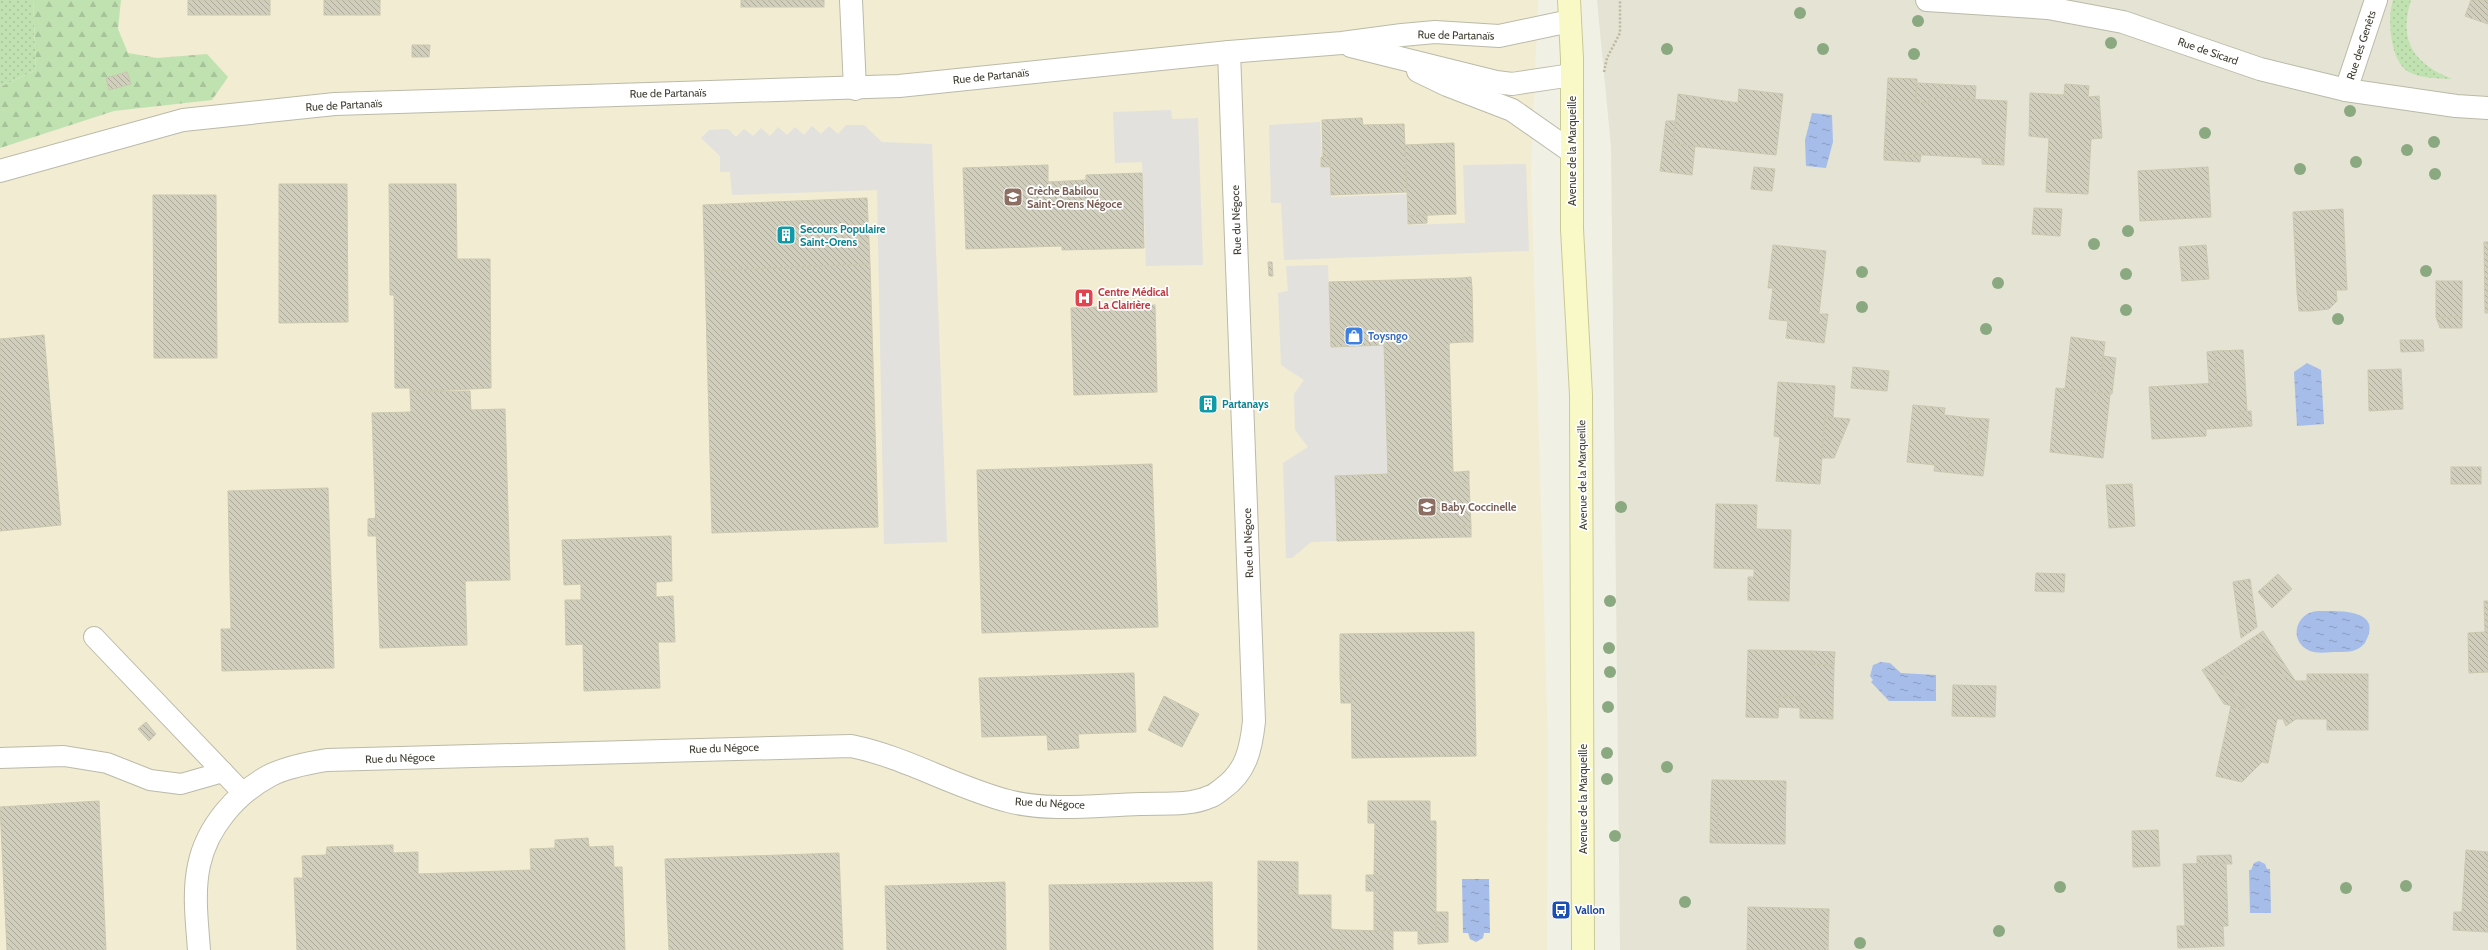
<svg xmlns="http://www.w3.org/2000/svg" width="2488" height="950" font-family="Cabin,sans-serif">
<defs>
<pattern id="grass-dots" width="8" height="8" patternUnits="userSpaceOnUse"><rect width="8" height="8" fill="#c0e2b1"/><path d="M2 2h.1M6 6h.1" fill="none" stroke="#a6c399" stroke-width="1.8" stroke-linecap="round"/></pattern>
<pattern id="forest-firs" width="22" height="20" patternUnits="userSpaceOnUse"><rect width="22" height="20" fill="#c0e2b1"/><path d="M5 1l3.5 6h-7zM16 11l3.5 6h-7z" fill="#a6c399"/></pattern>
<pattern id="water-ripples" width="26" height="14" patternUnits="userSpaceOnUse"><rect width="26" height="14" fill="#a6bde9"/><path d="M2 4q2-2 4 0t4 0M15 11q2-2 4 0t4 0" fill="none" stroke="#899bbe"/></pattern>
<pattern id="building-back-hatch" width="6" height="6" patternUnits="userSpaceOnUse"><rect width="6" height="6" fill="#d1cebc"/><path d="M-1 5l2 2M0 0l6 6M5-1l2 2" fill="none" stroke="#aba99a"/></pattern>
</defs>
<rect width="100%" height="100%" fill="#f1f0e5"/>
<polygon fill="#e4e3d4" points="1597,0 2488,0 2488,950 1620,950 1611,147"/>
<polygon fill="#f1ecd2" points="114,0 1538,0 1531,171 1548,744 1547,950 0,950 0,114"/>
<g fill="url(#grass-dots)">
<polygon points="0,0 33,0 36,70 0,87"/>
<path d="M 2393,0 L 2411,0 C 2398,41 2414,64 2452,79 C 2439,78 2421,79 2409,72 C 2390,62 2387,18 2393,0 Z"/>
</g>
<polygon fill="url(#forest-firs)" points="33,0 121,0 118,29 128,53 157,58 207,54 228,77 212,100 114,111 0,148 0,87 36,70"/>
<g fill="#e2e1dd">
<polygon points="1171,110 1172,119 1198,118 1203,265 1146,266 1142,162 1115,163 1113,112"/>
<polygon points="1320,122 1322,156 1320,156 1321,168 1330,168 1331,197 1406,194 1408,225 1465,223 1463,165 1526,164 1529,251 1284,260 1281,203 1271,203 1269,125"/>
<polygon points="846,125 864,125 882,142 932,144 947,542 884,544 877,190 732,195 730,172 720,172 720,156 701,138 709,130 728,129 736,137 744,129 753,136 761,128 770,136 778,127 787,135 795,127 804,135 812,126 821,134 829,126 838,134"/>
<polygon points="1328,265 1331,347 1384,345 1388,474 1335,476 1337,541 1311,542 1292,558 1286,558 1283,463 1308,447 1295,430 1294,394 1304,380 1281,365 1278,293 1288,291 1286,266"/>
</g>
<g fill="url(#water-ripples)">
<polygon points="1812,113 1832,115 1833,142 1826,168 1806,166 1805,140"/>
<polygon points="2307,363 2321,370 2324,424 2297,426 2294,372"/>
<path d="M 2318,611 C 2337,611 2385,608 2365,643 C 2357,652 2349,652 2338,652 C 2329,652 2318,654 2310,651 C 2288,642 2295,612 2318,611 Z"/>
<polygon points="1881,662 1890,663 1901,673 1936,675 1936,701 1889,701 1871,682 1873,680 1870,676 1873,665"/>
<polygon points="2259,861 2265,864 2267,869 2270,869 2271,913 2250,913 2249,870 2251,870 2254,863"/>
<polygon points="1462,879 1489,879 1490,933 1484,933 1483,938 1476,942 1470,939 1468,933 1463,933"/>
</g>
<g fill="url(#building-back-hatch)" stroke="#cbc8b0">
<rect x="188" y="0" width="82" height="15"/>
<rect x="324" y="0" width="56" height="15"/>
<rect x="741" y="0" width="83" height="7"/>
<polygon points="2471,0 2488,0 2488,24 2465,16"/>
<polygon points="412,45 430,45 429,57 412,57"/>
<polygon points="127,72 131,84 109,90 106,78"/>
<polygon points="1888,78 1917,79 1916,102 1929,103 1929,97 2007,101 2004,159 1884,153"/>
<polygon points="1917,83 1976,86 1975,99 1929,97 1929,103 1916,102"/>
<polygon points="2065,84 2089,86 2088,97 2099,96 2102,138 2091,139 2088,194 2046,192 2049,138 2029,136 2030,93 2064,95"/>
<polygon points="1739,89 1783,94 1776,155 1673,144 1678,94 1738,103"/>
<polygon points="1362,118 1363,125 1404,124 1407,192 1331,195 1330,156 1323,157 1322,120"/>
<polygon points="1666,121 1675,121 1673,144 1695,146 1692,175 1660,171"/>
<polygon points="1454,143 1456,214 1408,216 1405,145"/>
<polygon points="1884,153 1921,155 1920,162 1884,160"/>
<polygon points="1330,156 1330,167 1321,167 1321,157"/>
<polygon points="1982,158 2004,159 2004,165 1982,164"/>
<polygon points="1048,165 1048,182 1086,180 1086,175 1142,173 1144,248 1062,250 1062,246 966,249 963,168"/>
<polygon points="1754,167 1775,169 1772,191 1751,189"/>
<polygon points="2208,167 2211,217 2140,221 2138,171"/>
<polygon points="279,184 347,184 348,322 279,323"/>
<polygon points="389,184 456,184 457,259 490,259 491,388 410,392 410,388 395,388 394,295 390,295"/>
<polygon points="153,195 216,195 217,358 154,358"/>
<polygon points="867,198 870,264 705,271 703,205"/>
<polygon points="2034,208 2062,209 2060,236 2032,234"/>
<polygon points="2343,209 2347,290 2336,290 2337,301 2329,309 2310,311 2309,292 2297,292 2293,212"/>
<polygon points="1427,215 1427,223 1408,224 1408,216"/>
<polygon points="2484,242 2488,242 2488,313 2485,313"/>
<polygon points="1773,245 1826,251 1819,314 1828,314 1824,343 1786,338 1788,321 1769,319 1773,288 1768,288"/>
<polygon points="2206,245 2209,279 2182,281 2179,247"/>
<polygon points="1268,262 1272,262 1273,276 1269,276"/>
<polygon points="870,264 878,527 712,533 705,271"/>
<polygon points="1471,277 1472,288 1461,288 1461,278"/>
<polygon points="1461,278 1461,288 1472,288 1473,331 1463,332 1463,342 1449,343 1453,472 1459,472 1459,483 1469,483 1471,526 1461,526 1461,537 1337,541 1335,476 1388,474 1384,345 1331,347 1329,282"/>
<rect x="2436" y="281" width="26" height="36"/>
<polygon points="2297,292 2309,292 2310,311 2299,311"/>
<polygon points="1155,305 1157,392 1074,395 1071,308"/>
<polygon points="2436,317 2462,317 2462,328 2440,328"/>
<polygon points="1473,331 1473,342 1463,342 1463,332"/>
<polygon points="44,335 61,525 0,531 0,339"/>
<polygon points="2071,337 2105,342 2099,393 2065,389"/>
<polygon points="2400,340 2423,340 2424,351 2401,352"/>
<polygon points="2243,350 2247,411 2239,412 2240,427 2206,429 2206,436 2152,439 2149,387 2217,383 2215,351"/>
<polygon points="2215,351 2217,383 2209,384 2207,352"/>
<polygon points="2103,356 2116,358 2112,394 2099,393"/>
<polygon points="1853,367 1889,371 1887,391 1851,388"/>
<polygon points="2401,369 2403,409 2369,411 2368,370"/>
<polygon points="1778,382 1835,386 1833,418 1825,417 1820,484 1776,481 1780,437 1774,436"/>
<polygon points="2056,388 2110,394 2103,458 2050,452"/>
<polygon points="470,391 471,410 505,409 510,580 465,581 467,645 380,648 372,413 411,412 410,392"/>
<polygon points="1202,396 1214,396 1214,412 1203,412"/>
<polygon points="1913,405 1945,408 1944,415 1971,418 1968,449 1986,451 1983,476 1934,471 1935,465 1907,462"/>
<polygon points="2251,411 2252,426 2240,427 2239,412"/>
<polygon points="1825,417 1850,419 1834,458 1822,458"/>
<polygon points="1971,418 1989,419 1986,451 1968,449"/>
<polygon points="1152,464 1158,627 982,633 977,470"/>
<rect x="2451" y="467" width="30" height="17"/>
<polygon points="1469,471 1469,483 1459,483 1459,472"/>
<polygon points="2132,484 2135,526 2109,528 2106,485"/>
<polygon points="328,488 334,668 222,671 221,629 231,629 228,491"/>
<polygon points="1716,504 1757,505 1756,529 1791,530 1789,601 1748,600 1748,577 1754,577 1754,569 1714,568"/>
<polygon points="376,518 376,536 368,536 368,519"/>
<rect x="1461" y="526" width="10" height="11"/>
<polygon points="671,536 672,581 656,582 656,597 673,596 675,642 658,642 660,688 584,691 583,644 566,645 565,600 581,600 581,584 564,585 562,540"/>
<polygon points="2036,573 2065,574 2064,592 2035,591"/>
<polygon points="2278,574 2292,589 2272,608 2258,592"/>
<polygon points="2250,579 2257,627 2241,638 2233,582"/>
<polygon points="2484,601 2488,601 2488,672 2469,673 2468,633 2485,632"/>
<polygon points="2263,631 2296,682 2287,681 2257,635"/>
<polygon points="1474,632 1476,756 1352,758 1351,675 1340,675 1340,634"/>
<polygon points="2257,635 2287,681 2368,681 2368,730 2327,730 2327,719 2296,719 2293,713 2283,719 2277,719 2268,763 2262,762 2242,782 2216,776 2231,706 2246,709 2215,662"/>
<polygon points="1748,650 1811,651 1811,664 1834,665 1833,712 1800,711 1800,697 1779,696 1778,718 1746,717"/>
<polygon points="1811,651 1835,652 1834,665 1811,664"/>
<polygon points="2215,662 2246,709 2224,704 2202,670"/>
<polygon points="1134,673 1136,732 1078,734 1079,748 1048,750 1047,735 982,737 979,678"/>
<rect x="2307" y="674" width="61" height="7"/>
<polygon points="1340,675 1351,675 1351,703 1341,703"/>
<polygon points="1953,685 1996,686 1995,717 1952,716"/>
<polygon points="1164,696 1199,714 1182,747 1148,730"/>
<polygon points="1779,696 1800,697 1800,708 1778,707"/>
<polygon points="1800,711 1833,712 1833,719 1800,718"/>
<polygon points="2293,713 2296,719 2286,726 2283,719"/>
<polygon points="146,722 156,734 149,741 138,729"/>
<polygon points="1712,780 1786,781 1785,844 1717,843 1718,802 1711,801"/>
<polygon points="99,801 106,950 7,950 0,807"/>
<polygon points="1368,801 1430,801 1430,821 1436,821 1436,931 1374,931 1374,891 1380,891 1379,875 1374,875 1375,823 1368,823"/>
<polygon points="1711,801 1718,802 1717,843 1710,843"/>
<polygon points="2158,830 2160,866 2133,867 2132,831"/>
<polygon points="588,838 589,847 613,846 614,867 622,867 625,950 297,950 294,878 303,878 302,856 326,855 327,847 393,845 393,853 418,852 418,874 531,870 530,849 555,848 555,840"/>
<polygon points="2466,850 2488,852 2488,932 2453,930 2454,912 2462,912"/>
<polygon points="839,853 843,950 669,950 665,859"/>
<polygon points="2231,855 2232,864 2197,864 2197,856"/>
<polygon points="1258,861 1298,862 1298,881 1289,890 1290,895 1331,895 1331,929 1342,930 1342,950 1258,950"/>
<polygon points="2226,863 2228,926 2223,926 2224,946 2178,948 2177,926 2185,926 2183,864"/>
<polygon points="1366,875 1379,875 1380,891 1366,891"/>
<polygon points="1298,881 1298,895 1290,895 1289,890"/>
<polygon points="1005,882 1006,950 887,950 885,886"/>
<polygon points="1212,882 1213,950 1050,950 1049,885"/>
<polygon points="1748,907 1829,909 1828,950 1747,950"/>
<polygon points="1436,912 1448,912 1448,942 1418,944 1418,931 1436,931"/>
<polygon points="1342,930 1393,931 1393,950 1342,950"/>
</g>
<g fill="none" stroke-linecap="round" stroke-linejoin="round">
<defs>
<g id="lane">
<polyline points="94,637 243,793"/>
<polyline points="0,758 64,756 107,763 150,780 181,784 223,772"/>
</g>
<g id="street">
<polyline points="851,0 855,89"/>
<polyline points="1927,0 2048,8 2123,22 2260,69 2346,90 2456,106 2488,108"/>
<polyline points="1351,46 1496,82 1512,84 1572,75"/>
<polyline points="1418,71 1447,85 1512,110 1572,152"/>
<polyline points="2346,90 2376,0"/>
<polyline points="0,171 183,120 335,104 899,86 1229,52 1342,43 1402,35 1435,32 1499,36 1570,21"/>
<path d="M 199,950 C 197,922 193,893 199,865 C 207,827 236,794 269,776 C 286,767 308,763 327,760 L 851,746 C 906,757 954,787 1008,801 C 1049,812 1098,805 1140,804 C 1162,803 1189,806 1209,797 C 1214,796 1218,792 1222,789 C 1246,772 1251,750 1254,721 L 1229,52"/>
</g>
<polyline id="secondary" points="1569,0 1572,59 1572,229 1581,395 1583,950"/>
</defs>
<use href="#lane" stroke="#bbbaa9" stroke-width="22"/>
<use href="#street" stroke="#bbbaa9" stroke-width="24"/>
<use href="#secondary" stroke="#cac996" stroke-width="24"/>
<polyline stroke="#bcb89b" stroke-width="2.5" stroke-dasharray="2 2" stroke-linecap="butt" points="1604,72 1607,58 1620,33 1620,0"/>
<use href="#lane" stroke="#fff" stroke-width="20"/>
<use href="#street" stroke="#fff" stroke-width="22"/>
<use href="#secondary" stroke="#f9f9c7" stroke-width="22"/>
</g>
<g fill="#8ba980">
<circle cx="1800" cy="13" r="6"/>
<circle cx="1918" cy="21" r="6"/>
<circle cx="2111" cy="43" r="6"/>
<circle cx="1667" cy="49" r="6"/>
<circle cx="1823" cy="49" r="6"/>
<circle cx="1914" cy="54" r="6"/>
<circle cx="2350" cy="111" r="6"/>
<circle cx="2205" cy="133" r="6"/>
<circle cx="2434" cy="142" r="6"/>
<circle cx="2407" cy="150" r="6"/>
<circle cx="2356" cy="162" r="6"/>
<circle cx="2300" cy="169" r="6"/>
<circle cx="2435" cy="174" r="6"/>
<circle cx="2128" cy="231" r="6"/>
<circle cx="2094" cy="244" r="6"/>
<circle cx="2426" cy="271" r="6"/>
<circle cx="1862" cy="272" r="6"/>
<circle cx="2126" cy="274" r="6"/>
<circle cx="1998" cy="283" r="6"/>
<circle cx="1862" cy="307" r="6"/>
<circle cx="2126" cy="310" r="6"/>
<circle cx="2338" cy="319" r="6"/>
<circle cx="1986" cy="329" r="6"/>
<circle cx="1621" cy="507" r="6"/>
<circle cx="1610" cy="601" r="6"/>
<circle cx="1609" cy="648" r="6"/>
<circle cx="1610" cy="672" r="6"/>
<circle cx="1608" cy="707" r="6"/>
<circle cx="1607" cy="753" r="6"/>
<circle cx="1667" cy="767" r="6"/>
<circle cx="1607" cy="779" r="6"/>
<circle cx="1615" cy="836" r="6"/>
<circle cx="2406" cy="886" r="6"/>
<circle cx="2060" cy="887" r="6"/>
<circle cx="2346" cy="888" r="6"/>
<circle cx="1685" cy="902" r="6"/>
<circle cx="1999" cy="931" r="6"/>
<circle cx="1860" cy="943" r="6"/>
</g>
<defs>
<symbol id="school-square" viewBox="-11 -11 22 22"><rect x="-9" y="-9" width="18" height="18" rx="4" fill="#8d6e63" stroke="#fff"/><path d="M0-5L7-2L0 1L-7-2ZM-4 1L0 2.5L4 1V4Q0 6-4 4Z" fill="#fff"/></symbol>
<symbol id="building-square" viewBox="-11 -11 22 22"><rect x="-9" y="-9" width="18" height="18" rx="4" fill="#0f9aa8" stroke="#fff"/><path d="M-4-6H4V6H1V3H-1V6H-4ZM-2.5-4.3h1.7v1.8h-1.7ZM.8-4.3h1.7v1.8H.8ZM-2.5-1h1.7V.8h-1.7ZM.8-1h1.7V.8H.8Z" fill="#fff"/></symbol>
<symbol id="hospital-square" viewBox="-11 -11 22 22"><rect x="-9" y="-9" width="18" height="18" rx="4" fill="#e0444e" stroke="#fff"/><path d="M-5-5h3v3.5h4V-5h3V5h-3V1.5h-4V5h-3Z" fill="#fff"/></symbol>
<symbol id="shop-square" viewBox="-11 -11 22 22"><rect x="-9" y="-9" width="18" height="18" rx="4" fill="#3f7fe0" stroke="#fff"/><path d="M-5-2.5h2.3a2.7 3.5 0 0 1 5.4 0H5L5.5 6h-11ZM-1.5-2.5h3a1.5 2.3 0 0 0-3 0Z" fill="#fff"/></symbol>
<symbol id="bus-square" viewBox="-11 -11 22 22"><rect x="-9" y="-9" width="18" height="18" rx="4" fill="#1a4fb4" stroke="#fff"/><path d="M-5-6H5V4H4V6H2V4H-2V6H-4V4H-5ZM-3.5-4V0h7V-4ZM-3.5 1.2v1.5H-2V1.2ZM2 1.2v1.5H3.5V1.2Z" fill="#fff"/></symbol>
</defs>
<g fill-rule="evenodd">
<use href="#school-square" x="1002" y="186" width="22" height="22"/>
<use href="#building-square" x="775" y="224" width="22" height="22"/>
<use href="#hospital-square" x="1073" y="287" width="22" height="22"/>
<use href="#shop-square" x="1343" y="325" width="22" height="22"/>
<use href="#building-square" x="1197" y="393" width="22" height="22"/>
<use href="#school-square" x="1416" y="496" width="22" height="22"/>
<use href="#bus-square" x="1550" y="899" width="22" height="22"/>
</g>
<g text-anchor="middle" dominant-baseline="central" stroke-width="3.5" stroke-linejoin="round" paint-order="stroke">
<g font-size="11" fill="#434135" stroke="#fff">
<text transform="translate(1456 35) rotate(1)">Rue de Partanaïs</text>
<text transform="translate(2361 45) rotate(-72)">Rue des Genêts</text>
<text transform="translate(2208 51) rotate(19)">Rue de Sicard</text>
<text transform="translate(991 76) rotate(-6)">Rue de Partanaïs</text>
<text transform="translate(668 93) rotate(-1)">Rue de Partanaïs</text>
<text transform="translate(344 105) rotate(-3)">Rue de Partanaïs</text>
<text transform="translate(1572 151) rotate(-90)">Avenue de la Marqueille</text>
<text transform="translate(1236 220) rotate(-92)">Rue du Négoce</text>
<text transform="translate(1582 475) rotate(-91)">Avenue de la Marqueille</text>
<text transform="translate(1248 543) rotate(-92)">Rue du Négoce</text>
<text transform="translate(724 748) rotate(-2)">Rue du Négoce</text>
<text transform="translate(400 758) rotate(-2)">Rue du Négoce</text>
<text transform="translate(1583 799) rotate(-90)">Avenue de la Marqueille</text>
<text transform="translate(1050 803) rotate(3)">Rue du Négoce</text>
</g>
<g font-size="11" font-weight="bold" fill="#785e54" stroke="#fff" text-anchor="start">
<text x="1027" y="191">Crèche Babilou<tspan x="1027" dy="13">Saint-Orens Négoce</tspan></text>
<text x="1441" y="507">Baby Coccinelle</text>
</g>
<g font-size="11" font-weight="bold" fill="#0d838f" stroke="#fff" text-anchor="start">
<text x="800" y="229">Secours Populaire<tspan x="800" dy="13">Saint-Orens</tspan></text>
<text x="1222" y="404">Partanays</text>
</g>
<g font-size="11" font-weight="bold" fill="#be3a42" stroke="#fff" text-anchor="start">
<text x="1098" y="292">Centre Médical<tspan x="1098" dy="13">La Clairière</tspan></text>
</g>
<g font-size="11" font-weight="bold" fill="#366cbe" stroke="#fff" text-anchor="start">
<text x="1368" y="336">Toysngo</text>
</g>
<g font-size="11" font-weight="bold" fill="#164399" stroke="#fff" text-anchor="start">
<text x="1575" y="910">Vallon</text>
</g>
</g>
</svg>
